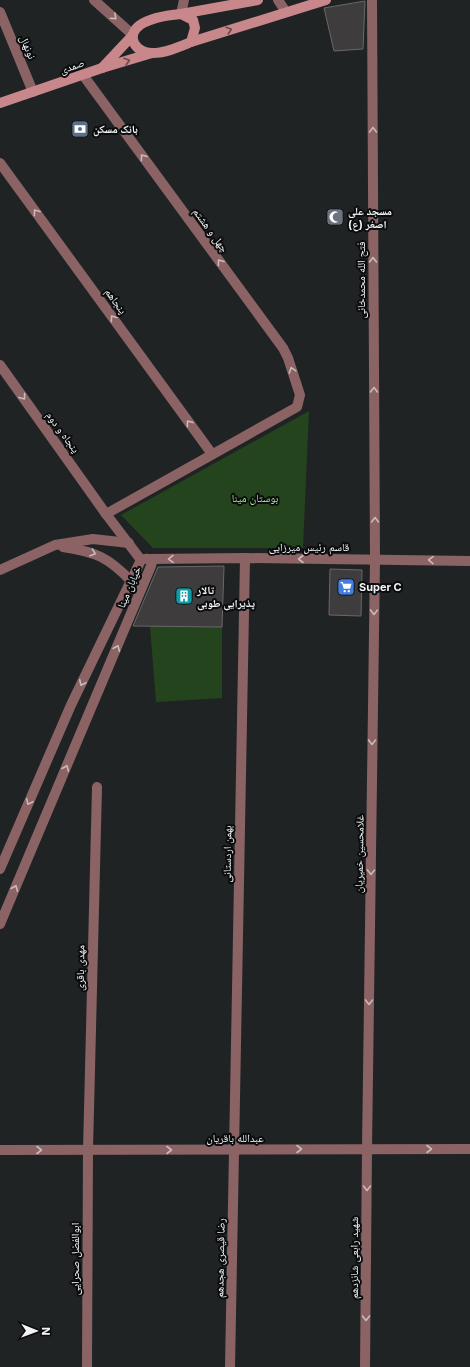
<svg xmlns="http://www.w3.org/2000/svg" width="470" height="1367" font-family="Inter,'Noto Naskh Arabic',sans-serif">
<rect width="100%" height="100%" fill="#202324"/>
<g fill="#24441d">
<polygon points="309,411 303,548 153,548 121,515"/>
<polygon points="150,626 222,627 222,698 156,702"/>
</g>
<g fill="#3f3c3e" stroke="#696769">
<polygon points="365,1 363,49 334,51 324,8"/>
<polygon points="224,566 222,627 133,626 158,567"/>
<polygon points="330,569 362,570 361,616 329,615"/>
</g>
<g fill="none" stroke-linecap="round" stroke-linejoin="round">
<g stroke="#8b6365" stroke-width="10">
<polyline points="278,0 286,12"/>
<polyline points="0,12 33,92"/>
<polyline points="83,75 283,348 288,358 300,395 297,407 106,514"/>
<polyline points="0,163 212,454"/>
<polyline points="0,365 106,514 141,560"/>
<path d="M 63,547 C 96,552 108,557 131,581"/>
<polyline points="0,570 55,545 93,539 129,543"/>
<polyline points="87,1367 88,1150 97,787"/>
<polyline points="230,1367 245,558"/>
<polyline points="365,1367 367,1149 375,559 372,0"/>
</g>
<g stroke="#8b6365" stroke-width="10">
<polyline points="94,0 133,35"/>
<polyline points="181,14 184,0"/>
<polyline points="149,559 245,558 470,561"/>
<path d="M 0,869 L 71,705 L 141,560 C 146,558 148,558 152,562 L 151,566 L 0,924"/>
<polyline points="0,1150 470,1149"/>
</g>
<g stroke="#c7878b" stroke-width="10">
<path d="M 181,14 L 193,20 L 195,28 L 191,42 C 179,47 166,53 153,53 C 137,54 124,37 140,25 C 150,18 170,15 181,14 Z"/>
<polyline points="181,14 258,0"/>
<polyline points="191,42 326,0"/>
<polyline points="102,68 133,35"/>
<polyline points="0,103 102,68 152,53"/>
</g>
</g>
<defs><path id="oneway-chevron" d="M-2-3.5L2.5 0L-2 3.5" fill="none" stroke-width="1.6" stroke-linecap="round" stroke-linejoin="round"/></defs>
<g stroke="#c9babb">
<use href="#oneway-chevron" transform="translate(114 17) rotate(42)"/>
<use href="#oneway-chevron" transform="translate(373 130) rotate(-90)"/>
<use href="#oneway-chevron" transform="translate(143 157) rotate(-126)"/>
<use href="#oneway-chevron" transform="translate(36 212) rotate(-126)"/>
<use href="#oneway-chevron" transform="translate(373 260) rotate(-90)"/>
<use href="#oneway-chevron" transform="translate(220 262) rotate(-126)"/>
<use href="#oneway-chevron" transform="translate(113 318) rotate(-126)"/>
<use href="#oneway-chevron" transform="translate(292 370) rotate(-108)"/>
<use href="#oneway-chevron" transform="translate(374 390) rotate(-90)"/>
<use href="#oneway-chevron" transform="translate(23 397) rotate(54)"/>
<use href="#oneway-chevron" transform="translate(189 423) rotate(-126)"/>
<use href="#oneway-chevron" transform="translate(375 520) rotate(-90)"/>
<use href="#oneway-chevron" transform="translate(93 553) rotate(19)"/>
<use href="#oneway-chevron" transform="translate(171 559) rotate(179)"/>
<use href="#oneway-chevron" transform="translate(301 559) rotate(-180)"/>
<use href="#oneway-chevron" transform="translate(431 560) rotate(-179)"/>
<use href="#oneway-chevron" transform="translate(374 612) rotate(91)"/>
<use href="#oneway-chevron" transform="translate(117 648) rotate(-67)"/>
<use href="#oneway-chevron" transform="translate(82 683) rotate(116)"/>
<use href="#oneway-chevron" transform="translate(372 742) rotate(91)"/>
<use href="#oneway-chevron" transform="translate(66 768) rotate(-67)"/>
<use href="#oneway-chevron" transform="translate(29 802) rotate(114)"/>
<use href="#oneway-chevron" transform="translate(371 872) rotate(91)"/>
<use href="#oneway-chevron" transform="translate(15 888) rotate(-67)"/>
<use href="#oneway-chevron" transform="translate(369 1002) rotate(91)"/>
<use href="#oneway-chevron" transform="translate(299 1149)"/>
<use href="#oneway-chevron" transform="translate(429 1149)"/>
<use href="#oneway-chevron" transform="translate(39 1150)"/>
<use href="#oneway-chevron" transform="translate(169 1150)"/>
<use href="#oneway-chevron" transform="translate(367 1188) rotate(90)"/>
<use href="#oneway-chevron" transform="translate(366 1318) rotate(90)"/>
</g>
<g stroke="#694a4c">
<use href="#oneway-chevron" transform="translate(229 30) rotate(-17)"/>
<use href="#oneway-chevron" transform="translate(127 61) rotate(-17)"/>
</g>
<defs>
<symbol id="bank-square" viewBox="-11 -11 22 22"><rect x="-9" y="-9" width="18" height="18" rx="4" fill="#5c6f8a" stroke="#0b0c0d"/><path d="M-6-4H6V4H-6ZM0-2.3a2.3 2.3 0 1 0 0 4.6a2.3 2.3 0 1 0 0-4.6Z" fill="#fff"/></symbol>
<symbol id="mosque-square" viewBox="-11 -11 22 22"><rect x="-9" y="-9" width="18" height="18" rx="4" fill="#6b7280" stroke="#0b0c0d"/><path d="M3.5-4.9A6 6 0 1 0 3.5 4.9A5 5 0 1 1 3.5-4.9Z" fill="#fff"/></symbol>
<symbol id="supermarket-square" viewBox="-11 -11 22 22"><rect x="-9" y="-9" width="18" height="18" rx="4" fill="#3f7fe0" stroke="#0b0c0d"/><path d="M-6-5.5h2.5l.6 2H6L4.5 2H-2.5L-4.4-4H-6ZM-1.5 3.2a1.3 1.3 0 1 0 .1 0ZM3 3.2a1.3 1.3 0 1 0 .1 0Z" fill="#fff"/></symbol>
<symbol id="building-square" viewBox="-11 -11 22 22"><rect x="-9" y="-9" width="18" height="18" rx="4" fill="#0f9aa8" stroke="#0b0c0d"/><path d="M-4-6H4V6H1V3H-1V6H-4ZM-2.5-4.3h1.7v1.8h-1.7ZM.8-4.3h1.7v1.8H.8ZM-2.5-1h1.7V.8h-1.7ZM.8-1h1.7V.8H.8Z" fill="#fff"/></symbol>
</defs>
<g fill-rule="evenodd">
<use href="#bank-square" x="70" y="119" width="20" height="20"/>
<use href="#mosque-square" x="325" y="207" width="20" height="20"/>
<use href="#supermarket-square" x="336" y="577" width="20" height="20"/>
<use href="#building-square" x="174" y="586" width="20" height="20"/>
</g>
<g text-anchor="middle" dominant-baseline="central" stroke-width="4" stroke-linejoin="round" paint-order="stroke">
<g font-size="11" fill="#f2f4f5" stroke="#0b0c0d">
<text transform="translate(28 47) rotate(67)">نونهال</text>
<text transform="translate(72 66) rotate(-19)">صمدی</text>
<text transform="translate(211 230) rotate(54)">چهل و هشتم</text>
<text transform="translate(361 280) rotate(-90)">فتح الله محمدخانی</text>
<text transform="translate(116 301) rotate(54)">پنجاهم</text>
<text transform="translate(63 432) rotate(54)">پنجاه و دوم</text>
<text x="309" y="547">قاسم رئیس میرزایی</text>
<text transform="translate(129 587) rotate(-67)">خیابان مینا</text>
<text transform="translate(227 854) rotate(-89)">بهمن اردستانی</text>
<text transform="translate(359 854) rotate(-89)">غلامحسین خمیریان</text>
<text transform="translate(80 968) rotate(-89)">مهدی باقری</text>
<text x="235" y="1138">عبدالله باقریان</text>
<text transform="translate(220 1258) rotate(-89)">رضا قیصری هجدهم</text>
<text transform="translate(354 1258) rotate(-90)">شهید رابعی شانزدهم</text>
<text transform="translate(75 1259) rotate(-90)">ابوالفضل صحرایی</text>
</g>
<g font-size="11" font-weight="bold" fill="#f2f4f5" stroke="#0b0c0d" text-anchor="start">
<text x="93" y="129">بانک مسکن</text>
<text x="348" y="211">مسجد علی<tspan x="348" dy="13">اصغر (ع)</tspan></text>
<text x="359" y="587">Super C</text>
<text x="197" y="590">تالار<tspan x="197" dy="13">پذیرایی طوبی</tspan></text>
</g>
<g font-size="11" fill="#a3f093" stroke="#0b0c0d">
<text x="255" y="498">بوستان مینا</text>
</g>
</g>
<g transform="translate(36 1331) rotate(91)" stroke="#0b0c0d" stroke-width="3" paint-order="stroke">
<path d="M0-3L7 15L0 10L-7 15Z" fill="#f2f4f5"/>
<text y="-6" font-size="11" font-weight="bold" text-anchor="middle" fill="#f2f4f5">N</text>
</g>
</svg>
